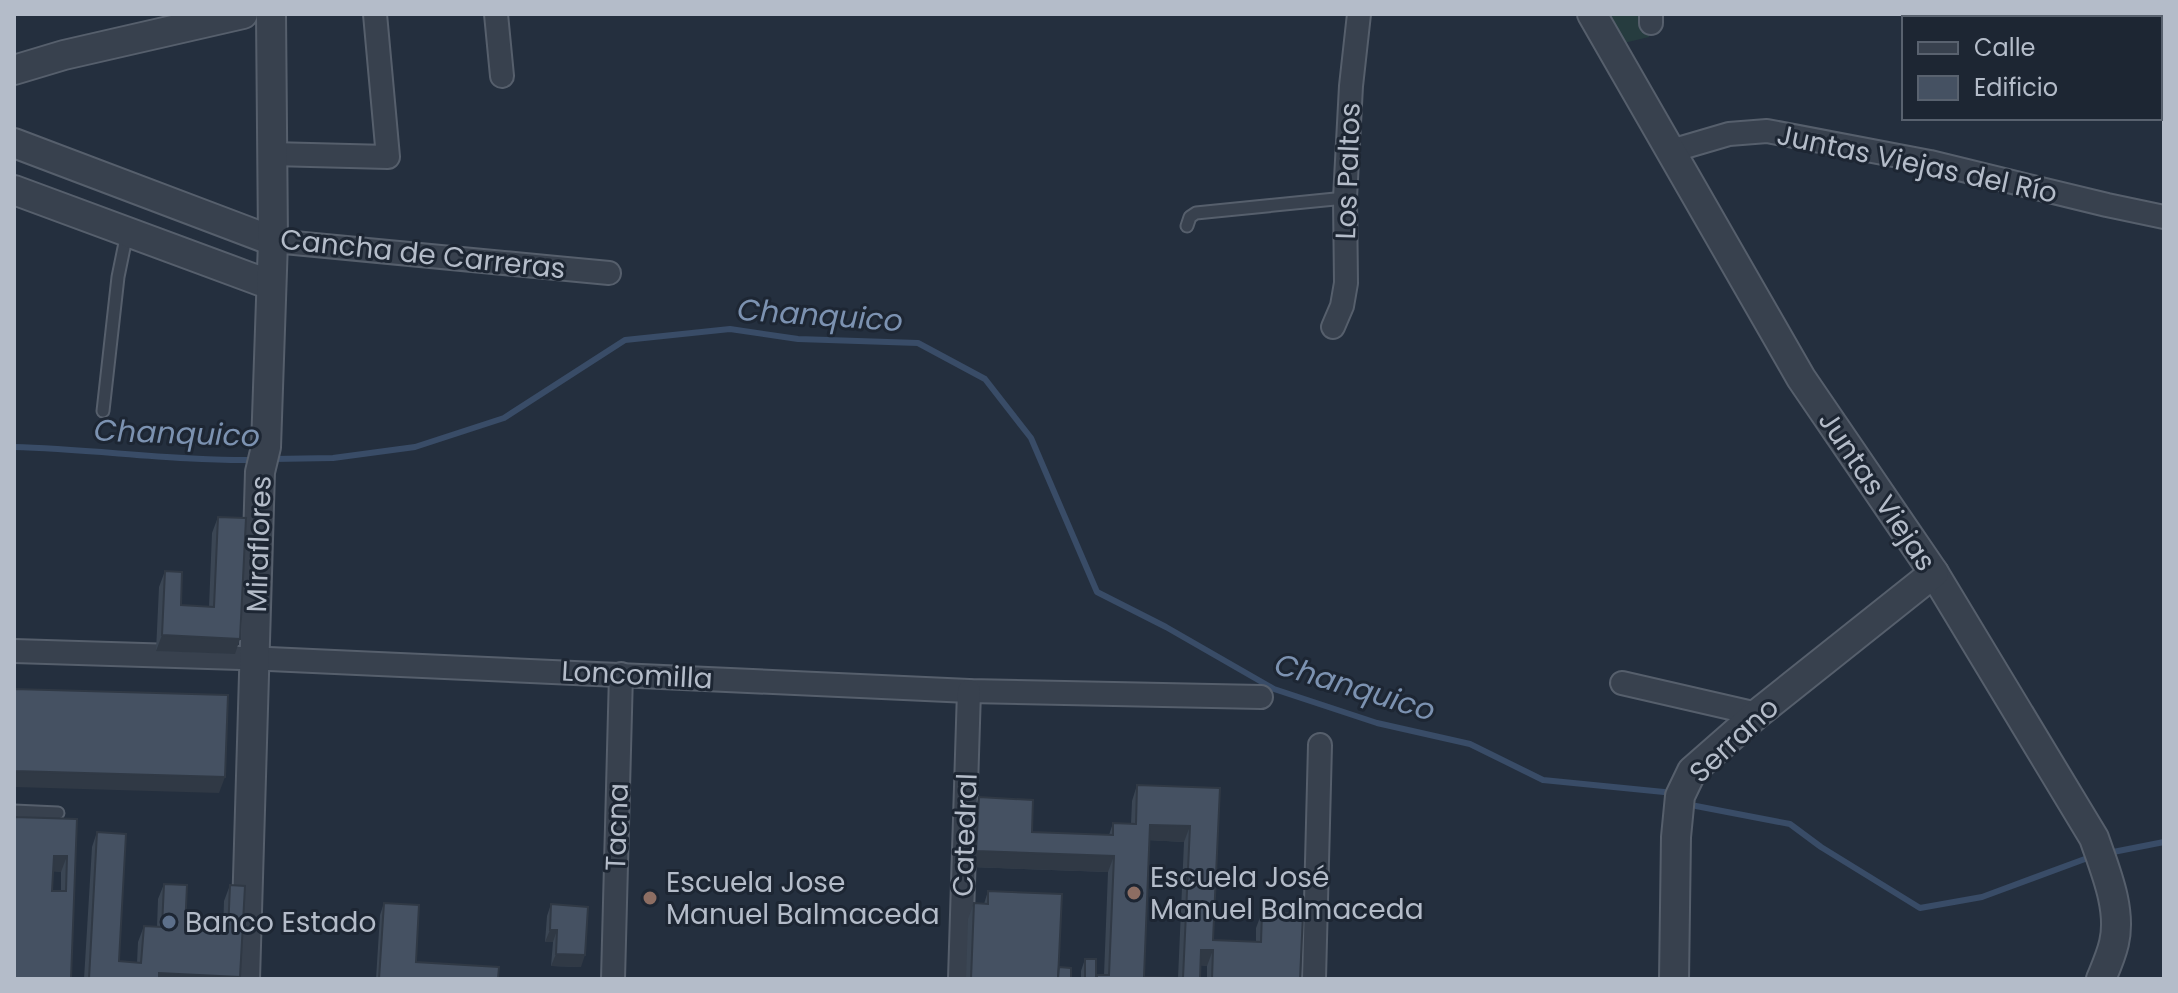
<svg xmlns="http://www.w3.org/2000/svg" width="2178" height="993" font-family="Poppins,sans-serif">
<rect width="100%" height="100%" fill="#242f3e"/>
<polygon fill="#263c3f" points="1604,14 1649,14 1649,37 1624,43"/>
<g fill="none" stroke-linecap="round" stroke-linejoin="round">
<g stroke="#394c67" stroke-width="6">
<path d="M 14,447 C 94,449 174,461 254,460"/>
<polyline points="273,459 333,458 415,447 504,418 625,340 730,329 798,339 918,343 985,379 1031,438 1097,592 1166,627 1274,689 1377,723 1470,744 1543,780 1664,792"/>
<polyline points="1696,806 1790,824 1821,847 1920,908 1982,897 2093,856"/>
<polyline points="2108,853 2164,842"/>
</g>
<defs>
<g id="service">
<polyline points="1187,226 1190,217 1196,213 1345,198"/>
<polyline points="103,411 118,277 127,233"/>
<polyline points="14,811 58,813"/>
</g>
<g id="minor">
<polyline points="496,14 502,76"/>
<polyline points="1651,14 1651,23"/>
<polyline points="1952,14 1973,18"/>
<polyline points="2110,14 2110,18"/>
<polyline points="2160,45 2164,45"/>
<polyline points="1671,151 1729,134 1767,131 1930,162 2107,205 2164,217"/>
<polyline points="272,154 388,157 375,14"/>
<polyline points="273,241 609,273"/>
<polyline points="1333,327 1342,306 1346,283 1345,198 1351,86 1359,14"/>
<polyline points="14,651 269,659 969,691 1261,697"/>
<polyline points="1622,683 1757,714"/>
<polyline points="613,979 621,674"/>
<polyline points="960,979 969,691"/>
<polyline points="1314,979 1320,745"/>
</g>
<g id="tertiary">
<path d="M 1592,14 L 1801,378 L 1934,573 L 2094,838 C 2105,870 2122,909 2114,943 C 2111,956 2106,967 2101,979"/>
<polyline points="14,70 64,55 243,14"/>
<polyline points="14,143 273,241"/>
<polyline points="14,190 271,285"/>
<polyline points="245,979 260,472 266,447 273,241 271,14"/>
<polyline points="1674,979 1676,837 1680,796 1692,771 1757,714 1934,573"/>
</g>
</defs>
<use href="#service" stroke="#565f6c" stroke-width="15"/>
<use href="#minor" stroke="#565f6c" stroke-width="26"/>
<use href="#tertiary" stroke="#565f6c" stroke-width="32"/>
<use href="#service" stroke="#38414e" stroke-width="11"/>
<use href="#minor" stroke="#38414e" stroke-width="22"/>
<use href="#tertiary" stroke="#38414e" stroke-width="28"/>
</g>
<g fill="#3b4654" fill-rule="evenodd">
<polygon points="218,517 235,654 156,651 159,587 165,571 181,605 209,607 212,533"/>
<path d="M 1137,785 L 1220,788 L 1213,940 L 1256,942 L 1256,928 L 1262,912 L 1300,979 L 1207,979 L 1207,966 L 1200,965 L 1200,979 L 1081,979 L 1081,971 L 1085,959 L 1096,978 L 1104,975 L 1108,872 L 971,867 L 973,813 L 979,797 L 1032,832 L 1109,835 L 1113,823 L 1131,824 L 1132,801 ZM 1149,840 L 1184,842 L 1178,978 L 1144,977 Z"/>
<path d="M 14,817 L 77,819 L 71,979 ZM 53,871 L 61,872 L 61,891 L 52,891 Z"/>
<polygon points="97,832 119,961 137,963 138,942 144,926 157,927 158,899 164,884 185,930 223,931 224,901 230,885 240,979 84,979 92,847"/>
<polygon points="988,891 1059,967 1071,979 966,979 968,919 974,903 984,904"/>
<polygon points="384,903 416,962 498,979 376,979 380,915"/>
<polygon points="551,904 581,967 551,966 553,942 545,942 547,916"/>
</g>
<g fill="#303945">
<polygon points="162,635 240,639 235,654 156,651"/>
<polygon points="14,771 225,777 219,793 14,787"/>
<polygon points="1150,825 1190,826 1184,842 1144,840"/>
<polygon points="976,851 1114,856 1108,872 971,867"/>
<polygon points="54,856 67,856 61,872 48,871"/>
<polygon points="550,930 557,930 553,942 545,942"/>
<polygon points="1201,950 1213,950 1207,966 1195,965"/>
<polygon points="556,954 585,955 581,967 551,966"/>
<polygon points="159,973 240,977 240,979 157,979"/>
</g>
<g fill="#455162" stroke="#303945" stroke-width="2" fill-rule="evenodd">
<polygon points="218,517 246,518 240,639 162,635 165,571 182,572 181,605 214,607"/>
<polygon points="14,689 228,695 225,777 14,771"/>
<path d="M 1137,785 L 1220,788 L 1213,940 L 1261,942 L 1262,912 L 1303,914 L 1300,979 L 1212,979 L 1213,950 L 1201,950 L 1200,979 L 1097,979 L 1097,975 L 1109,975 L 1114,856 L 976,851 L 979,797 L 1033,800 L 1032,832 L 1113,835 L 1113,823 L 1136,824 ZM 1150,825 L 1190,826 L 1183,978 L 1144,977 Z"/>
<path d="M 14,817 L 77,819 L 71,979 L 14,979 ZM 54,856 L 67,856 L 66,891 L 52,891 Z"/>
<polygon points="97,832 126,834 119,961 141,963 144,926 162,927 164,884 187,885 185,930 228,932 230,885 245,886 240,977 159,973 159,979 89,979"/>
<polygon points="988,891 1062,894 1058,979 971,979 974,903 988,904"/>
<polygon points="384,903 419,905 416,962 499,967 498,979 379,979"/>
<polygon points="551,904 588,907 585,955 556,954 557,930 550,930"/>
<rect x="1085" y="959" width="11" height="20"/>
<polygon points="1059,967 1071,968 1071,979 1058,979"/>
</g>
<g fill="#8d6e63" stroke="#1d2633" stroke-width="3">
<circle cx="1134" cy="893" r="8"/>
<circle cx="650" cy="898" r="8"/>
</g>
<circle fill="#5c6f8a" stroke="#1d2633" stroke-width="3" cx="169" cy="922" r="8"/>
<g text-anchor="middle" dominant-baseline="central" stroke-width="6" stroke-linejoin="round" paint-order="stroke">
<g font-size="28" fill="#b4bcc9" stroke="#1d2633">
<text transform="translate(1917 164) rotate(12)">Juntas Viejas del Río</text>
<text transform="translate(1348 171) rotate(-88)">Los Paltos</text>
<text transform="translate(423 254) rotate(6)">Cancha de Carreras</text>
<text transform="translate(1877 491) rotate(56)">Juntas Viejas</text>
<text transform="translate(259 544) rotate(-88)">Miraflores</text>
<text transform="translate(637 675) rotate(3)">Loncomilla</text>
<text transform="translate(1734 740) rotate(-43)">Serrano</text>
<text transform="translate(617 827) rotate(-88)">Tacna</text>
<text transform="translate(965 835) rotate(-88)">Catedral</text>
</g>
<g font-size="28" fill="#b4bcc9" stroke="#1d2633" text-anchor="start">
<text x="1150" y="877">Escuela José<tspan x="1150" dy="32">Manuel Balmaceda</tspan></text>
<text x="666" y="882">Escuela Jose<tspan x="666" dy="32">Manuel Balmaceda</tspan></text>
<text x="185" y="922">Banco Estado</text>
</g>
<g font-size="30" font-style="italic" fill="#7c92b1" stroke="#1d2633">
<text transform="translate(820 315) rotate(4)">Chanquico</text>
<text transform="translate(177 433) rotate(2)">Chanquico</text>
<text transform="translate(1355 687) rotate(17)">Chanquico</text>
</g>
</g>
<rect width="2178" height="993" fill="none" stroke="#b4bcc9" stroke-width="32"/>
<rect x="1902" y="16" width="260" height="104" fill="#1d2633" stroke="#59626f" stroke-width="2"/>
<rect x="1918" y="42" width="40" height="12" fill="#38414e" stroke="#59626f" stroke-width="2"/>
<text x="1974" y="56" font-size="24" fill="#b4bcc9">Calle</text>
<rect x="1918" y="76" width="40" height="24" fill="#455162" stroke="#59626f" stroke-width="2"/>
<text x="1974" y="96" font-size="24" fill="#b4bcc9">Edificio</text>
</svg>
